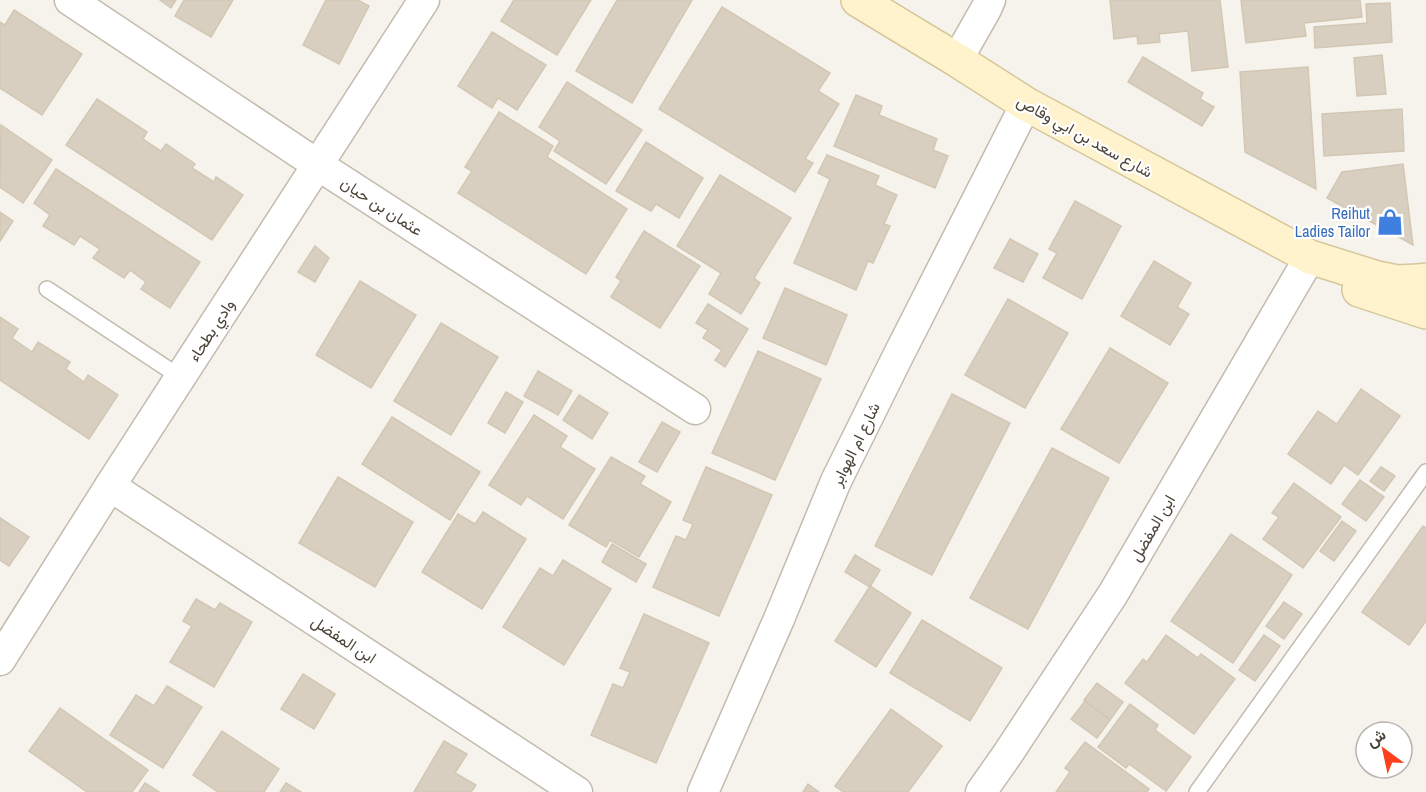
<svg xmlns="http://www.w3.org/2000/svg" width="1426" height="792" font-family="'Archivo Narrow',Vazirmatn,sans-serif">
<rect width="100%" height="100%" fill="#f6f3ec"/>
<g fill="#d8cfc1" stroke="#d3c7b4" stroke-width="1.5">
<polygon points="160,0 176,0 171,8"/>
<polygon points="184,0 233,0 211,37 175,16"/>
<polygon points="326,0 358,0 369,6 339,64 303,45"/>
<polygon points="514,0 591,0 557,55 501,21"/>
<polygon points="617,0 692,0 632,103 576,71"/>
<polygon points="1110,0 1220,0 1228,67 1192,71 1188,31 1159,34 1160,42 1138,44 1137,36 1114,39"/>
<polygon points="1241,0 1360,0 1362,17 1304,23 1306,36 1246,43"/>
<polygon points="1390,3 1392,42 1315,48 1314,27 1367,23 1366,4"/>
<polygon points="722,7 830,73 818,91 839,104 805,159 813,163 795,192 659,109"/>
<polygon points="14,10 82,54 42,115 0,88 0,22 5,25"/>
<polygon points="492,32 546,65 517,110 498,98 492,108 458,86"/>
<polygon points="1382,55 1386,94 1357,96 1354,58"/>
<polygon points="1143,57 1203,93 1200,99 1214,107 1202,126 1128,82"/>
<polygon points="1308,67 1316,189 1245,152 1240,72"/>
<polygon points="567,82 642,130 606,184 554,151 560,141 539,127"/>
<polygon points="856,95 882,106 879,115 937,139 933,150 948,156 935,188 834,146"/>
<polygon points="97,99 147,132 143,139 161,151 166,144 195,164 192,168 214,182 216,177 243,195 212,240 66,145"/>
<polygon points="1402,109 1404,151 1324,156 1322,114"/>
<polygon points="499,112 553,146 547,157 627,209 586,274 458,193 472,171 465,167"/>
<polygon points="1,125 52,160 23,203 0,187"/>
<polygon points="646,142 703,178 679,218 656,204 651,211 616,191"/>
<polygon points="827,155 879,176 875,185 897,195 884,224 890,226 873,263 868,261 856,290 794,263 830,179 818,173"/>
<polygon points="1403,164 1413,245 1327,198 1342,172"/>
<polygon points="56,169 200,262 170,308 141,289 146,282 130,270 124,278 93,258 100,249 80,236 74,245 43,226 50,215 34,203"/>
<polygon points="720,175 791,218 754,278 760,283 741,314 709,294 721,273 677,246"/>
<polygon points="1075,201 1121,226 1082,299 1043,278 1057,253 1049,249"/>
<polygon points="0,212 13,221 0,241"/>
<polygon points="644,231 700,266 660,328 611,297 621,281 616,277"/>
<polygon points="1010,239 1038,254 1023,282 994,268"/>
<polygon points="315,246 329,258 315,282 298,272"/>
<polygon points="1154,261 1191,283 1177,307 1189,314 1170,345 1121,316"/>
<polygon points="360,281 416,315 371,388 316,355"/>
<polygon points="785,288 847,315 826,365 763,338"/>
<polygon points="1008,299 1068,333 1025,408 965,375"/>
<polygon points="708,304 748,329 725,367 715,360 722,350 703,338 708,330 696,323"/>
<polygon points="0,317 18,329 12,338 32,352 38,342 70,362 66,369 84,382 88,375 118,395 89,439 0,380"/>
<polygon points="441,323 498,357 451,435 394,401"/>
<polygon points="1110,348 1168,383 1119,463 1061,429"/>
<polygon points="758,351 821,379 775,480 712,453"/>
<polygon points="538,371 572,391 558,415 524,396"/>
<polygon points="1361,389 1400,416 1358,475 1344,465 1331,484 1288,454 1318,411 1337,424"/>
<polygon points="506,392 523,402 505,433 488,423"/>
<polygon points="952,394 1010,423 932,575 875,546"/>
<polygon points="579,395 608,413 592,439 563,420"/>
<polygon points="534,415 567,436 560,447 595,469 563,519 527,496 521,505 489,485"/>
<polygon points="392,417 480,472 450,520 362,464"/>
<polygon points="662,422 680,432 657,472 639,462"/>
<polygon points="1052,448 1109,478 1028,629 970,598"/>
<polygon points="611,457 645,476 640,484 671,502 639,557 610,540 606,547 569,525"/>
<polygon points="706,467 772,495 719,616 653,587 676,536 686,540 693,524 683,520"/>
<polygon points="1381,467 1395,476 1384,491 1370,481"/>
<polygon points="338,477 413,522 375,587 299,543"/>
<polygon points="1360,480 1384,497 1366,521 1342,504"/>
<polygon points="1294,483 1341,517 1303,568 1263,539 1279,517 1272,513"/>
<polygon points="483,512 526,539 482,609 422,572 458,514 475,524"/>
<polygon points="0,518 29,537 9,566 0,560"/>
<polygon points="1342,521 1356,531 1334,561 1320,551"/>
<polygon points="1423,526 1426,528 1426,621 1409,645 1362,612"/>
<polygon points="1231,534 1292,575 1233,663 1171,621"/>
<polygon points="612,544 646,564 636,582 602,562"/>
<polygon points="855,555 880,570 870,587 845,572"/>
<polygon points="563,560 611,589 564,665 503,627 540,568 553,576"/>
<polygon points="870,586 911,613 876,667 835,641"/>
<polygon points="196,599 215,610 220,603 252,622 214,687 170,662 192,626 183,621"/>
<polygon points="1284,602 1302,614 1284,639 1266,626"/>
<polygon points="644,614 709,643 656,763 591,735 613,684 623,688 630,672 620,668"/>
<polygon points="922,620 1002,668 970,721 890,673"/>
<polygon points="1166,635 1198,658 1201,654 1235,679 1194,734 1125,683 1143,659 1147,662"/>
<polygon points="1264,635 1280,646 1255,681 1239,670"/>
<polygon points="303,674 335,694 314,729 281,709"/>
<polygon points="1097,683 1123,702 1110,720 1084,700"/>
<polygon points="167,686 202,707 163,768 110,735 136,695 154,706"/>
<polygon points="1085,701 1110,720 1097,738 1071,719"/>
<polygon points="1130,704 1158,725 1155,730 1191,757 1166,791 1129,764 1126,768 1098,747"/>
<polygon points="60,708 148,770 132,792 87,792 29,751"/>
<polygon points="891,709 942,746 908,792 843,792 835,786"/>
<polygon points="222,731 279,769 264,792 218,792 193,775"/>
<polygon points="444,741 467,754 455,773 476,785 471,792 414,792"/>
<polygon points="1085,742 1149,789 1147,792 1056,792 1070,772 1065,768"/>
<polygon points="145,783 159,792 139,792"/>
<polygon points="286,783 301,792 280,792"/>
<polygon points="808,784 819,792 803,792"/>
</g>
<g fill="none" stroke-linecap="round" stroke-linejoin="round">
<defs>
<g id="lane">
<polyline points="47,289 180,377"/>
<polyline points="1197,792 1426,472"/>
</g>
<g id="street">
<polyline points="70,0 318,165 695,409"/>
<polyline points="957,60 986,9 990,0"/>
<polyline points="110,486 577,792"/>
<polyline points="0,660 110,486 424,0"/>
<polyline points="703,792 779,619 836,481 897,358 1026,104"/>
<polyline points="981,792 1007,755 1113,594 1310,257"/>
</g>
<g id="secondary">
<polyline points="858,0 957,60 1026,104 1310,257 1377,278 1397,282 1418,281 1426,280"/>
<polyline points="1359,290 1426,312"/>
</g>
</defs>
<use href="#lane" stroke="#c2bbae" stroke-width="18"/>
<use href="#street" stroke="#c2bbae" stroke-width="33"/>
<use href="#secondary" stroke="#d6c79b" stroke-width="36"/>
<use href="#lane" stroke="#fff" stroke-width="15"/>
<use href="#street" stroke="#fff" stroke-width="30"/>
<use href="#secondary" stroke="#fff3cd" stroke-width="33"/>
</g>
<defs>
<symbol id="shop-bare" viewBox="-9 -9 18 18"><path d="M-5-2.5h2.3a2.7 3.5 0 0 1 5.4 0H5L5.5 6h-11ZM-1.5-2.5h3a1.5 2.3 0 0 0-3 0Z" fill="#3f7fe0" stroke="#fff" stroke-width="2.5" paint-order="stroke"/></symbol>
</defs>
<g fill-rule="evenodd">
<use href="#shop-bare" x="1371" y="203" width="38" height="38"/>
</g>
<g text-anchor="middle" dominant-baseline="central" stroke-width="4.5" stroke-linejoin="round" paint-order="stroke">
<g font-size="16" fill="#4b4439" stroke="#fff">
<text transform="translate(1085 136) rotate(29)">شارع سعد بن ابي وقاص</text>
<text transform="translate(382 206) rotate(33)">عثمان بن حيان</text>
<text transform="translate(211 330) rotate(-57)">وادي بطحاء</text>
<text transform="translate(855 444) rotate(-64)">شارع ام الهوابر</text>
<text transform="translate(1152 528) rotate(-60)">ابن المفضل</text>
<text transform="translate(344 639) rotate(33)">ابن المفضل</text>
</g>
<g font-size="16" fill="#366cbe" stroke="#fff" text-anchor="end">
<text x="1370" y="213">Reihut<tspan x="1370" dy="18">Ladies Tailor</tspan></text>
</g>
</g>
<g transform="translate(1384 750) rotate(327)"><circle r="28" fill="#ffffff" stroke="#b7b4b0" stroke-width="1.5"/>
<path d="M0-4.5L10 22L0 15L-10 22Z" fill="#fc3f1d"/>
<text y="-9" font-size="16" font-weight="bold" text-anchor="middle" fill="#4b4439">ش</text>
</g>
</svg>
